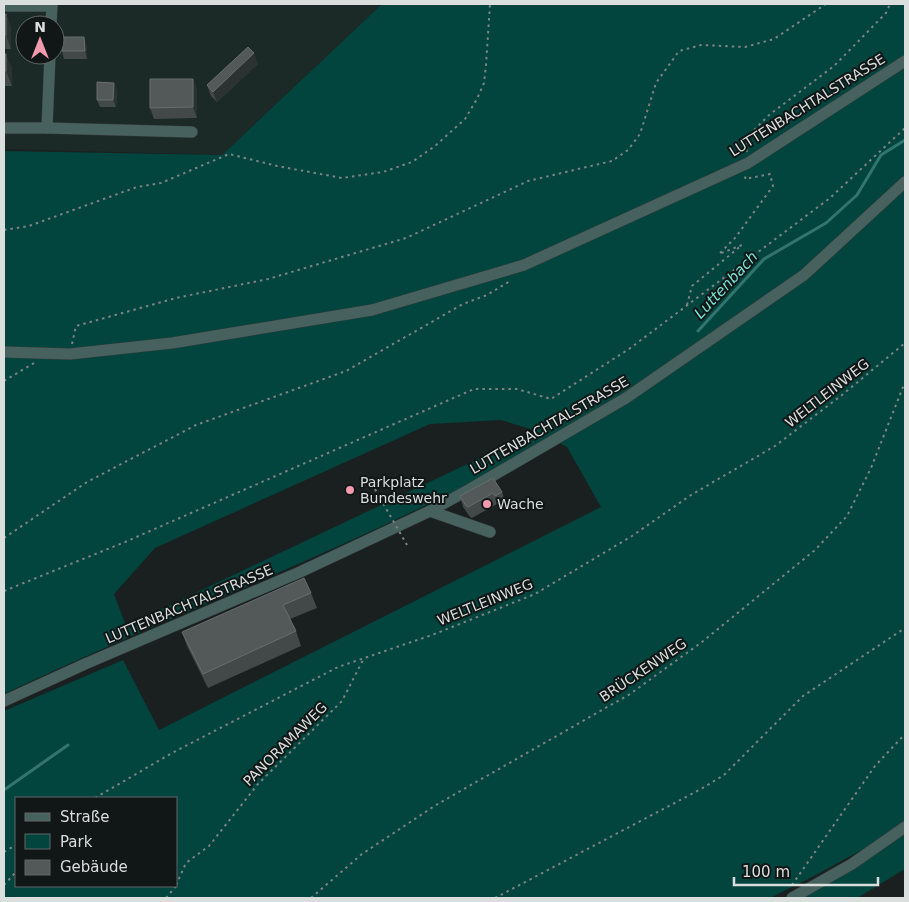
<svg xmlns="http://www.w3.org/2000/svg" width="909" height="902" font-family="'DejaVu Sans',sans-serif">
<rect width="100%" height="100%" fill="#1a201f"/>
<path fill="#1b2927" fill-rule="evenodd" d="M 4,4 L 382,4 L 222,155 L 4,149 ZM 25,25 L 55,25 L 55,55 L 25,55 Z"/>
<g fill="#02453f" fill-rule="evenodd">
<path d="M 382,4 L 905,4 L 905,826 L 816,875 L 770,898 L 4,898 L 4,711 L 123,660 L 159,730 L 601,507 L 567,447 L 551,438 C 522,454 494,471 465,486 C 314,562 156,622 4,694 L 4,151 L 222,155 ZM 501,420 L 537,431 L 126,626 L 114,594 L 155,548 L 430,424 ZM 16,798 L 176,798 L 176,886 L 16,886 Z"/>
<polygon points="905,828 905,869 857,898 801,898"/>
</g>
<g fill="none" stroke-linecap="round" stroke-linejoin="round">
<g stroke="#30766e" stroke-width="3">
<polyline points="698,331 764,259 826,223 857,195 881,155 905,140"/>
<polyline points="4,790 68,745"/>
</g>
<defs>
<g id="minor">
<polyline points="4,6 52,6"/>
<polyline points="51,25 52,4"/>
<polyline points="4,128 47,128 50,55"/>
<polyline points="47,128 192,132"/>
<polyline points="4,352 70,354 172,343 372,310 524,265 748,163 905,61"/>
<polyline points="430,511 490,532"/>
<polyline points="4,701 85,664 300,572 430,511 470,489 626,398 804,275 905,182"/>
<polyline points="792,898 852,864 905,827"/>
</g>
</defs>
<use href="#minor" stroke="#353b3a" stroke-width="12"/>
<g stroke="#7e8382" stroke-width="2" stroke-dasharray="2.5 4" stroke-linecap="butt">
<polyline points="747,152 745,139 769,115 834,66 886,13 890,4"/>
<polyline points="4,230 29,226 137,187 161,183 229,154 277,166 342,178 383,172 412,162 435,146 465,119 477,99 484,83 486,65 490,4"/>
<polyline points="687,305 692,286 742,245 719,254 735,238 773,186 770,174 745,179 746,174"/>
<polyline points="72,344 76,326 176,298 268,279 406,238 528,181 612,161 628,150 640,134 656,83 679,51 701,45 745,47 774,39 826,4"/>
<polyline points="4,381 34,363"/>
<polyline points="375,489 380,498"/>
<polyline points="4,538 87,482 196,425 346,371 463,304 487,295 510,281"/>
<polyline points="4,591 125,542 474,389 517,389 551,399 629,349 830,198 905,128"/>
<polyline points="95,798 172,753 338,667 432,635 535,594 632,536 691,495 775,446 842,395 905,343"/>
<polyline points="4,852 16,845"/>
<polyline points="4,885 16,872"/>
<polyline points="176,885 186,863 209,846 258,784 342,701 364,658"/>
<polyline points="792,885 875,766 905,734"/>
<polyline points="166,898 176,886"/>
<polyline points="311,898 362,854 436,805 630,694 702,642 815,550 847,516 871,468 905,382"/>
<polyline points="495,898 701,789 724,775 803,696 905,628"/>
</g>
<use href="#minor" stroke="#47625e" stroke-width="11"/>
<polyline stroke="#7e8382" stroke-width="2" stroke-dasharray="2.5 4" stroke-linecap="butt" points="380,498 407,545"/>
</g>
<g fill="#424948">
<polygon points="4,14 6,14 11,28 11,49 4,49"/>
<polygon points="87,45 87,59 64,59 62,51"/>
<polygon points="4,54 12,68 12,86 4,86"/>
<polygon points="258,64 217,102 211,96 207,85"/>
<polygon points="193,79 197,90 197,118 154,119 150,108"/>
<polygon points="117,90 116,107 100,107 97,100"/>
<polygon points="502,492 506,503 499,507 497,504 472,518 470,517 463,507 460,496"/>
<polygon points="311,593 317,608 290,619 296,631 301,646 208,688 187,646 182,632"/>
</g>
<g fill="#2b3231">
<polygon points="6,14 11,28 11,49 6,35"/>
<polygon points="84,37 87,45 87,59 85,51"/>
<polygon points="254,53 258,64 217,102 213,92"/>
<polygon points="6,54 12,68 12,86 6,71"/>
<polygon points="193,79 197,90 197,118 193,107"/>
<polygon points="114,83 117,90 116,107 113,100"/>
</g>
<g fill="#535958" stroke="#686e6d">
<rect x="4" y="14" width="2" height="21"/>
<polygon points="62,37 84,37 85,51 62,51"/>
<polygon points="248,47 254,53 213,92 207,85"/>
<rect x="4" y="54" width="2" height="17"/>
<polygon points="150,79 193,79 193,107 150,108"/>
<polygon points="97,82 114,83 113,100 97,100"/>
<polygon points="493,478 502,492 495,496 493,493 468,507 466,506 460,496"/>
<polygon points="304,578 311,593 283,605 296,631 203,674 182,632"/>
</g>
<g fill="#f29aaf" stroke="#111716" stroke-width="2">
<circle cx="350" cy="490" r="5"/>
<circle cx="487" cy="504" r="5"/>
</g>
<g text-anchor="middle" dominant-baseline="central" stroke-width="4" stroke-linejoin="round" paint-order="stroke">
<g font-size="14" fill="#dadedd" stroke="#111716">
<text transform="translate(807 105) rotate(-32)">LUTTENBACHTALSTRASSE</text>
<text transform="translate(827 393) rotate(-38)">WELTLEINWEG</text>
<text transform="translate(549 425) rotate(-30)">LUTTENBACHTALSTRASSE</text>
<text transform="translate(485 602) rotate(-22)">WELTLEINWEG</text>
<text transform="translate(189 604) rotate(-23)">LUTTENBACHTALSTRASSE</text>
<text transform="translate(643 670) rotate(-34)">BRÜCKENWEG</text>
<text transform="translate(285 744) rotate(-45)">PANORAMAWEG</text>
</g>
<g font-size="14" fill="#dadedd" stroke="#111716" text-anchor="start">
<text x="360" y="482">Parkplatz<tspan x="360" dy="16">Bundeswehr</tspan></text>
<text x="497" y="504">Wache</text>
</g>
<g font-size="15" font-style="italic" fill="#79e4d6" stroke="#111716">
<text transform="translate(726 285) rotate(-47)">Luttenbach</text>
</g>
</g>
<rect width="909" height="902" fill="none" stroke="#dadedd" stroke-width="10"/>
<rect x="15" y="797" width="162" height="90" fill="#111716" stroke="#616766"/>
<rect x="25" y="813" width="25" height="8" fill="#47625e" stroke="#616766"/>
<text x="60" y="822" font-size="15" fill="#dadedd">Straße</text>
<rect x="25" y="834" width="25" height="15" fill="#02453f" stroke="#616766"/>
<text x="60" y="847" font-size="15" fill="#dadedd">Park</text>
<rect x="25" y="860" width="25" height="15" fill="#535958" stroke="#616766"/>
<text x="60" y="872" font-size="15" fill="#dadedd">Gebäude</text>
<g transform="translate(40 40)"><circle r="24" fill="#111716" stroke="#616766"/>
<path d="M0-4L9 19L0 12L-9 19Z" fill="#f29aaf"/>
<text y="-8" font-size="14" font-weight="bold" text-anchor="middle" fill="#dadedd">N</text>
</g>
<path d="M734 877v8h144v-8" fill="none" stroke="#dadedd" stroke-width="2.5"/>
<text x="742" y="877" font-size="15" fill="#dadedd" stroke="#111716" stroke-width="4" paint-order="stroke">100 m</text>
</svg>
